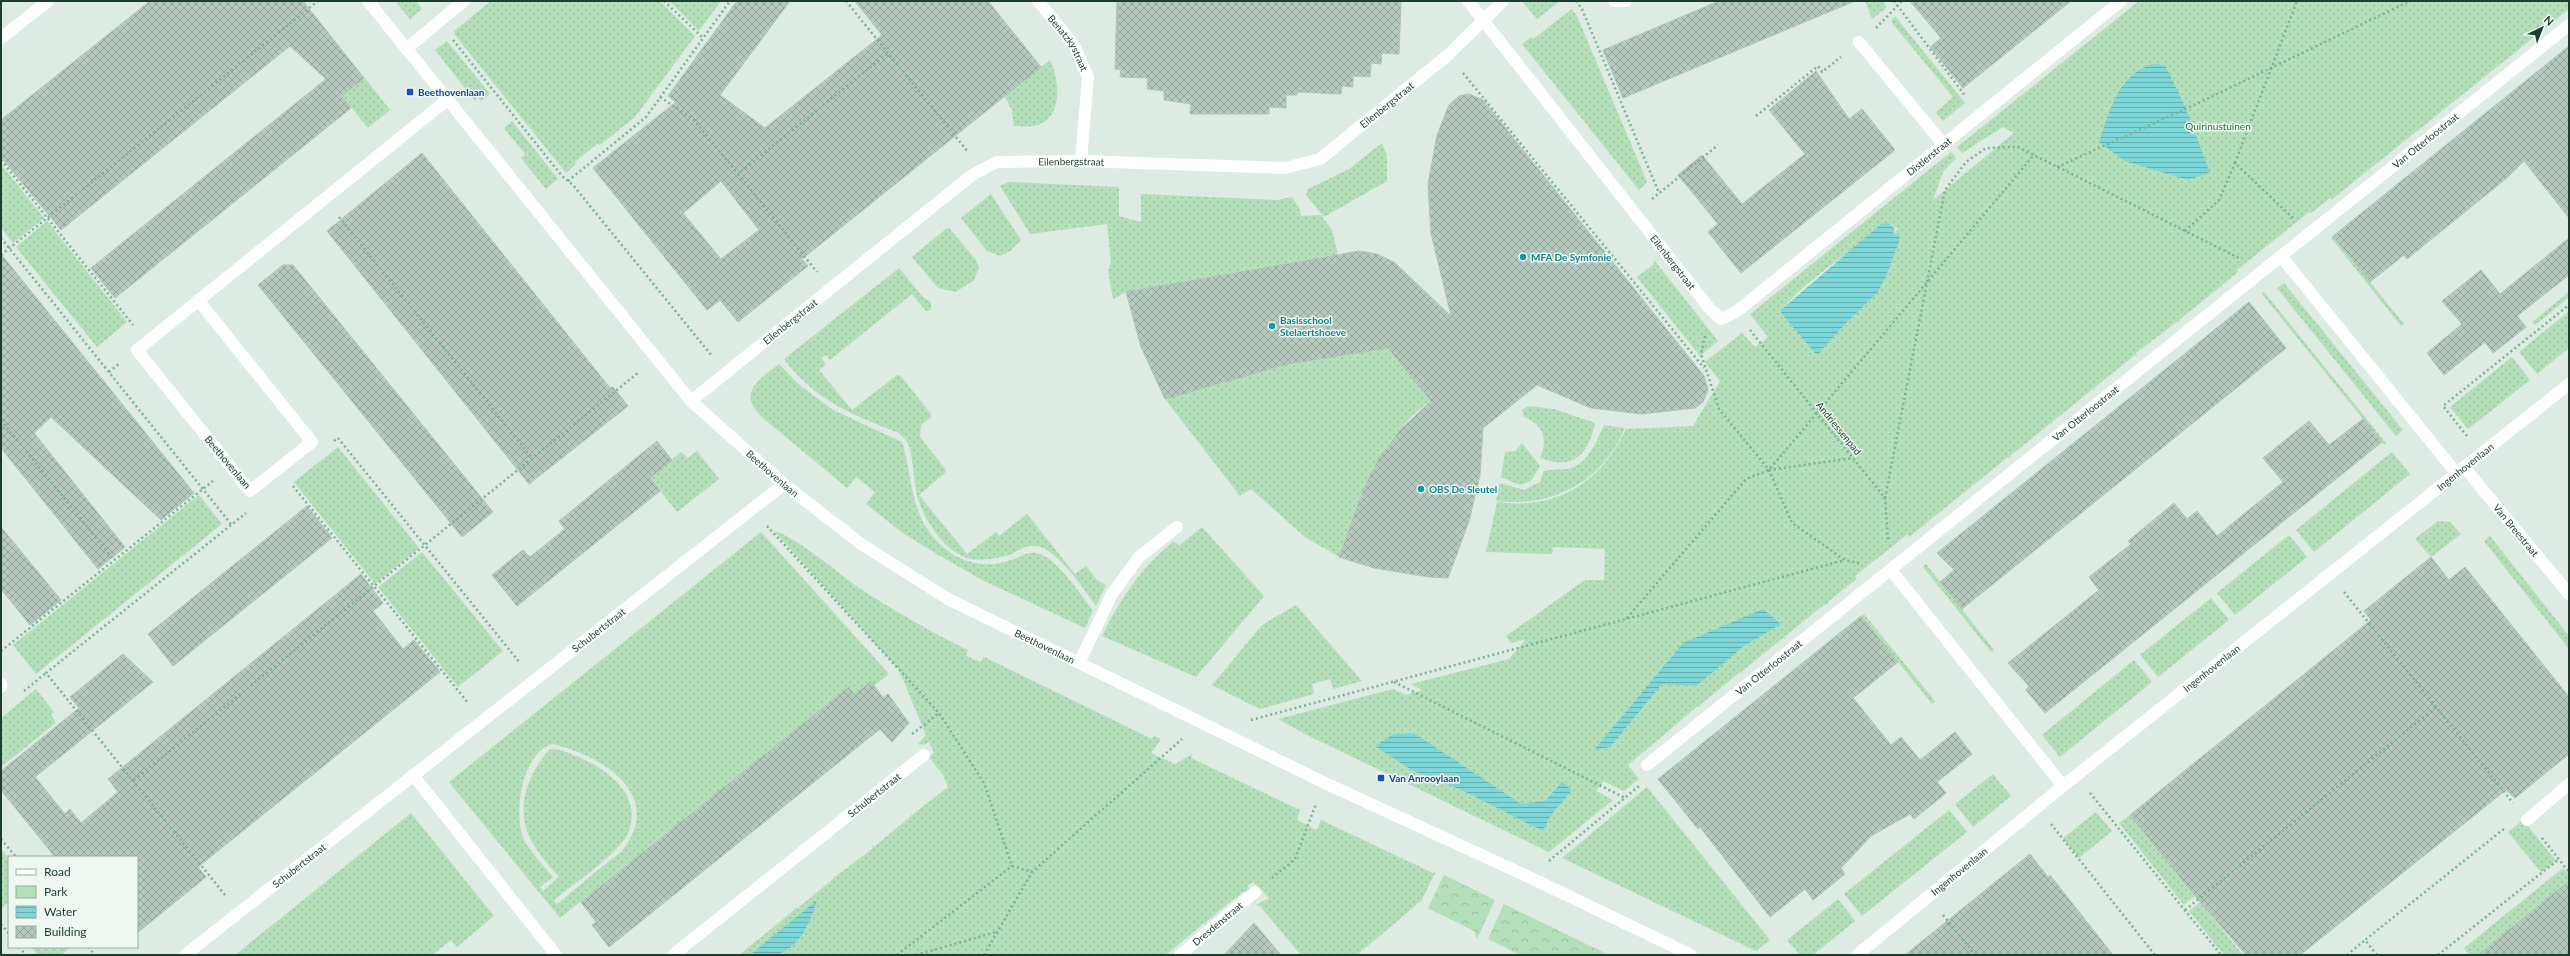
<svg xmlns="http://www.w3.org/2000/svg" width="2570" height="956" font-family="Lato,sans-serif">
<defs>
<pattern id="green-dots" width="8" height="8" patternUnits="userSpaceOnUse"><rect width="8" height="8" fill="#b3dfb9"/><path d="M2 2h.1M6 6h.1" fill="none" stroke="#9ac09f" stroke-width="1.8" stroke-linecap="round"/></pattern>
<pattern id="forest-crowns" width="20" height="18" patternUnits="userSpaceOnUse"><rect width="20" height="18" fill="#b3dfb9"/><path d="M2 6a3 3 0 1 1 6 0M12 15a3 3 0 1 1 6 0" fill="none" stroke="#9ac09f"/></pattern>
<pattern id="water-rules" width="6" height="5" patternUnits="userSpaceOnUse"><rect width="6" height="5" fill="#7dd6d8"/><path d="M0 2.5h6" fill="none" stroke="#66afb0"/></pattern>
<pattern id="building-cross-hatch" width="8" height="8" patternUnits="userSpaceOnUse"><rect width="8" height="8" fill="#b5c9be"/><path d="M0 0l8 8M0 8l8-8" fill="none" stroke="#93a49b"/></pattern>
</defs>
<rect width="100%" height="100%" fill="#ddebe3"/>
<g fill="url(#green-dots)" fill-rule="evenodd">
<polygon points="395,1 416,1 422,9 410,19"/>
<polygon points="491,1 660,1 695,36 635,117 600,145 598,143 575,162 576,164 566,173 455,35 454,31"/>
<polygon points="669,1 721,1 699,31"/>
<polygon points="1522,1 1560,1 1537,19"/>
<polygon points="1865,1 1884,1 1886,8 1872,19"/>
<path d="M 2139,1 L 2569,1 L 2569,9 L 2331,200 L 2330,198 L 2311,213 L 2309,212 L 2237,270 L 2238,272 L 2221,286 L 2223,288 L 2220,287 L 2179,320 L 2179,323 L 2178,321 L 2136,353 L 2137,357 L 2135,355 L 2094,388 L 2095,390 L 2093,389 L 2052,422 L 2053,424 L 2051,423 L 2010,456 L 2011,458 L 2008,457 L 1967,490 L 1968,492 L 1966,491 L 1925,524 L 1926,526 L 1924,525 L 1909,537 L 1908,534 L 1855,576 L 1857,579 L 1846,587 L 1848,589 L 1845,588 L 1827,603 L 1828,605 L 1825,604 L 1784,637 L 1786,639 L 1783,638 L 1742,671 L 1742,674 L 1740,672 L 1700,705 L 1701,707 L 1698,706 L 1628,765 L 1639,779 L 1624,791 L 1604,781 L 1596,791 L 1613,800 L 1549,852 L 1305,734 L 1278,719 L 1393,689 L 1406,695 L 1422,690 L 1411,684 L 1509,659 L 1526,639 L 1511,643 L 1506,636 L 1585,580 L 1604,580 L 1605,549 L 1553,547 L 1552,554 L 1486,552 L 1497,502 C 1557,510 1601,483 1626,429 L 1693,426 L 1720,381 L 1705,362 L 1742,333 L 1755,347 L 1768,337 L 1750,314 L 1951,152 L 1956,158 L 1943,172 L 1933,200 L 2014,133 L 2003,127 L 1962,153 L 1957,147 ZM 1889,223 L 1898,229 L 1787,321 L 1782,309 C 1812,275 1853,250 1889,223 Z"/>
<polygon points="1572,9 1577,16 1647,182 1639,190 1522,44 1531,37 1533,39"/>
<polygon points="1895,16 1965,103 1943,121 1936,112 1953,97 1892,23 1892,19"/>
<polygon points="447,41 490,94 481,101 478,98 475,101 435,50"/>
<path d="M 1050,60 C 1059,78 1063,112 1042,123 C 1034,128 1023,126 1014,126 L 1012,110 L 1004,96 Z"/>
<polygon points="365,78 390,110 368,128 342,96"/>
<polygon points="512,121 558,179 546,189 521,158 525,154 504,128"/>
<polygon points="1382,143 1387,156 1387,181 1324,217 1306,195 1308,189 1349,169"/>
<polygon points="1,164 44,218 13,243 1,228"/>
<polygon points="1008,182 1119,187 1119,216 1141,222 1141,194 1277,200 1292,197 1300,209 1301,216 1321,215 1332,230 1338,254 1126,292 1113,299 1108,271 1111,262 1107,224 1030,234 1000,186"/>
<polygon points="991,194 1021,240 1009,252 1000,256 987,251 961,218"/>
<polygon points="47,221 127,322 97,347 16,247"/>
<polygon points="947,228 950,229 976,260 979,268 974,280 956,292 938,288 912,257"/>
<polygon points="2333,236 2404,324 2401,326 2331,238"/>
<polygon points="1654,260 1718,341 1700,356 1637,277 1654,264"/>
<path d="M 899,268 L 923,297 L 931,302 L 931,310 L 926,311 L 912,294 L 830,360 L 826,355 L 821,358 L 826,364 L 819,370 L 852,410 L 897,375 L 900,375 L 931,414 L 931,417 L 921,425 L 920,437 L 946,470 L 945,473 L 919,495 L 967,554 L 996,532 L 999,536 L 1027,514 L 1075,574 L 1086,566 L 1098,581 L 1106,585 L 1096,606 C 1084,589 1062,557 1043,548 C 1028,541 1019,552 1006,556 C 995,559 977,561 967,558 C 944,551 923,518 917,496 C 914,480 913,463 910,448 L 906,440 L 899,433 C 852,415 815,400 784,359 Z"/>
<polygon points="2284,283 2403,430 2396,436 2277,288"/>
<polygon points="2264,292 2386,443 2384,445 2262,294"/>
<polygon points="2569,292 2569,297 2535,325 2532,322"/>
<polygon points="2569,311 2569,348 2537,374 2519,352"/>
<path d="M 1391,346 L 1432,400 C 1378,436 1361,500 1339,557 L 1305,537 L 1251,489 L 1240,496 L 1165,399 L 1288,364 Z"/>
<polygon points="2512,357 2530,380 2468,429 2450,407"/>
<path d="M 779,364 L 798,384 L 833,410 L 902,442 C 911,470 910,501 926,527 C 945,557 977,572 1011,560 C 1021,557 1029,550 1040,554 C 1058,560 1082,596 1093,611 L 1085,628 L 982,580 L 942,557 L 904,534 L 866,504 L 875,492 L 856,477 L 847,488 L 764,419 C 736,394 757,381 779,364 Z"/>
<path d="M 1528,406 L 1554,409 L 1595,423 C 1588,455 1574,471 1540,458 C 1548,439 1544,425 1524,417 L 1522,410 Z"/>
<path d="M 1604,425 L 1625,428 C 1603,481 1554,508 1496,501 L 1500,483 L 1524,490 L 1540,482 L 1544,471 C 1552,469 1558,470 1566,469 C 1588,466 1596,442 1604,425 Z"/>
<polygon points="1522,443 1540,466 1531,481 1520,485 1501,477 1505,452 1515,451"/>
<polygon points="338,447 419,548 375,584 294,482"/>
<polygon points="697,451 719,479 677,512 650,478 681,452 688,458"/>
<polygon points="2392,452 2410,474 2314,552 2296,530"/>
<polygon points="199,495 222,524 36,674 13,645"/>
<polygon points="2438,521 2450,522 2461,534 2431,557 2415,539"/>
<path d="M 1202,527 L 1264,596 L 1196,677 L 1102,636 C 1121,599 1140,568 1173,542 L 1179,544 L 1177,547 Z"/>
<path d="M 774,531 C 794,535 844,578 865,592 C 898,613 933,633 968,650 L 966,656 L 981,662 L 984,657 L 1152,739 L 1154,736 L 1161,739 L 1151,753 L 1175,764 L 1192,754 L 1191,758 L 1300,810 L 1297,820 L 1317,830 L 1321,820 L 1433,873 L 1436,871 L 1421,901 L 1357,955 L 1301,955 L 1260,906 L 1256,905 L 1269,898 L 1253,882 L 1247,886 L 1250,889 L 1245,893 L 1244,891 L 1237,897 L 1238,899 L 1235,898 L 1206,922 L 1206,925 L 1204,923 L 1166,955 L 739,955 L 757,940 L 756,938 L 758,940 L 795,909 L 794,907 L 797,909 L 834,878 L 833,876 L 835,877 L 873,848 L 872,845 L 874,847 L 911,816 L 911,814 L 912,815 L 948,787 L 943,775 L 929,757 L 934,753 L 929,742 L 924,745 L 918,744 L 926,735 L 899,670 Z"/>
<path d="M 761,532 L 889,674 L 874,686 L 871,682 L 855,695 L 848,688 L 560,918 L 449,782 ZM 552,744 C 598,754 664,792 625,847 C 620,854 611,859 604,865 C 588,878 573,891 557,904 L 554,900 C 572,885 620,853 628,833 C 644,795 606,768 576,756 C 568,753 557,747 549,750 C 528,773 515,808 530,838 C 537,853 549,865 559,877 L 543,891 L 540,887 L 553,877 C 543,865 531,853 524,840 C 513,814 521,754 552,744 Z"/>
<polygon points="2289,535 2307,557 2235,615 2217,593"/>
<polygon points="2490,536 2569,636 2569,649 2484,541"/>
<polygon points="422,552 503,651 458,687 378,587"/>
<polygon points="1926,564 1994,650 1991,652 1923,567"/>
<polygon points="2211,598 2229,620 2158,677 2140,655"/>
<polygon points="1296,605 1362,681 1333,689 1330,679 1312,684 1314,694 1260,709 1212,685 1262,625"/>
<polygon points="1864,614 1935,701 1932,704 1861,616"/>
<polygon points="2134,660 2152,682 2060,757 2042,735"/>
<polygon points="36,689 54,712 51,714 56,723 1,767 1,718"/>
<polygon points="1993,774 2011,796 1973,827 1955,804"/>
<polygon points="1647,787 1770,940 1756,951 1562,858"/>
<polygon points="1949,810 1967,832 1862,916 1844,894"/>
<polygon points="2096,812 2112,831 2079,858 2063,838"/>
<polygon points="411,813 494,916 457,947 451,940 432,955 235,955"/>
<polygon points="2130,815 2195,896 2184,905 2119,823"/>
<polygon points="2523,820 2556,861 2541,872 2508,832"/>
<polygon points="1,849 9,859 9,902 1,908"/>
<polygon points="2563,868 2569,875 2569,881 2478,955 2469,955 2464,948"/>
<polygon points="1838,899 1855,921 1813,955 1800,955 1787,940"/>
<polygon points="2200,902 2243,955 2224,955 2189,911"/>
<polygon points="31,947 71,947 61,955 38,955"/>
</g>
<g fill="url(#forest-crowns)">
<polygon points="1444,875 1495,900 1477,939 1474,931 1428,908"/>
<polygon points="1504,904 1609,955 1520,955 1488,939"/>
</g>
<g fill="url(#water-rules)">
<path d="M 2152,64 L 2165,65 L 2184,104 L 2210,172 L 2188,180 L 2125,161 L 2099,142 C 2110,111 2117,76 2152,64 Z"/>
<polygon points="1889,223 1895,229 1893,233 1897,236 1898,234 1900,239 1886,276 1878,292 1847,322 1819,353 1815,353 1781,313 1782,309 1881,224"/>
<polygon points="1763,609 1781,624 1744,646 1696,686 1662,684 1610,747 1594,750 1683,643"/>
<polygon points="1414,733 1521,804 1545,801 1562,782 1572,790 1551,815 1543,831 1464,791 1413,771 1375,746 1394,734"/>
<path d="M 817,900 C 811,921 800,949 775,955 C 768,956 758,955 750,955 Z"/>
</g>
<g fill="url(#building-cross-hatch)" stroke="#afc5b9" fill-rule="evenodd">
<polygon points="150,1 303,1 364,78 342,96 351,108 115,298 91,268 326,79 290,46 61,230 1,157 1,120"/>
<path d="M 737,1 L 790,1 L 720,95 L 765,128 L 882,35 L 855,1 L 988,1 L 1041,67 L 802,259 L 808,266 L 738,322 L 720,300 L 707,310 L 593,168 L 676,102 L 668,96 ZM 721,181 L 759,230 L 721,259 L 683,213 Z"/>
<polygon points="1117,1 1401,1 1399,54 1382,53 1381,64 1371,63 1370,77 1353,76 1353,87 1342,86 1341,94 1297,92 1297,95 1286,95 1286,108 1269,107 1269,114 1190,114 1191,104 1164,100 1164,91 1147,89 1148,78 1120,77 1121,70 1115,69"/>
<polygon points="1719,1 1855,1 1623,98 1603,50"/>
<polygon points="1910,1 2071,1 1963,88 1930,47 1941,38"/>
<polygon points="2569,46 2569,218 2524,161 2508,177 2407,259 2404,255 2370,282 2333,236"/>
<polygon points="1816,71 1849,119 1862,109 1895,150 1741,273 1708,232 1718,224 1678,175 1702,155 1742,204 1805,154 1769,110"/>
<polygon points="1469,94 1483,100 1704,376 1708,390 1703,402 1695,408 1642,414 1591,408 1537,385 1483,428 1480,475 1469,521 1448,578 1429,577 1374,568 1339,557 1365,486 1380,457 1400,430 1431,401 1388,348 1288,364 1165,399 1141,347 1126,292 1359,251 1377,254 1394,262 1451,316 1431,233 1428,184 1437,135 1449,105 1459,96"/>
<polygon points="422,153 610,388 613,387 628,406 529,484 327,231"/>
<polygon points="2569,238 2569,275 2517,316 2526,327 2493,353 2485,342 2444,375 2427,353 2462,324 2442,301 2481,270 2500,294"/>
<polygon points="1,254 194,493 161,520 51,417 34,433 125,547 98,569 1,448"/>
<polygon points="283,265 293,265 493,512 462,537 258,285"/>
<polygon points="2249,302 2286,348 1962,609 1940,582 1954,570 1937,553"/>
<polygon points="2363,419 2382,442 2045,713 2026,690 2029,686 2008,663 2099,590 2089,577 2131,544 2128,541 2174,503 2187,519 2197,511 2217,536 2283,482 2263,458 2309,421 2329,445"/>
<polygon points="657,441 672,460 650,478 660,491 517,606 492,575 523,550 530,557 565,529 559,521"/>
<polygon points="307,506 332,538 173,666 148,634"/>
<polygon points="1,527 61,600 30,625 1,589"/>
<polygon points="2431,557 2449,580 2465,567 2569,697 2569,754 2515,798 2506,790 2300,955 2246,955 2200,902 2130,815 2371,620 2364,611"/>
<polygon points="361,574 383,603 373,611 403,649 414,640 440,672 198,867 206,877 137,933 137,857 55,857 1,790 1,771 79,708 70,697 123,654 153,682 35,777 65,814 70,809 81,823 118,792 108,779"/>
<polygon points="1861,616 1898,662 1853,698 1891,745 1901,737 1920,760 1955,732 1972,754 1937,782 1946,793 1914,819 1910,814 1871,836 1841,868 1845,874 1813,900 1805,889 1770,917 1700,827 1698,829 1658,779"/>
<polygon points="871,681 883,698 888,694 909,723 892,742 880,729 609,947 592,925 596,922 581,902 849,687 855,695"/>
<polygon points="2030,854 2048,877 2050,875 2113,955 1905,955"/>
<polygon points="2569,881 2569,955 2478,955"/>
<polygon points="1254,923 1281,955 1224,955"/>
</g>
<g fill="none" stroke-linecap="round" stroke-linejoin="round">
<g stroke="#79b399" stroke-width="2.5" stroke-dasharray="2 3" stroke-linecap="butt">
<polyline points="664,1 703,38"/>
<polyline points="846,1 968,152"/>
<polyline points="1576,1 1582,9 1659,193"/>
<polyline points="1894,1 1966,97"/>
<polyline points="1876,28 1902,1"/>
<polyline points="453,40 562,176 573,185 712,356"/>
<polyline points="1463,73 1704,368"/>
<polyline points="660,97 694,120 738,174 888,53"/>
<polyline points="1756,116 1818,66 1822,72 1841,57"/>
<polyline points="1,160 133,325"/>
<polyline points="2057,167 2192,106 2410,1"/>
<polyline points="738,174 817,272"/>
<polyline points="568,181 646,117 730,1"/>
<polyline points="1652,199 1718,145"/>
<polyline points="339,217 532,458"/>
<polyline points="2293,218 2235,163 2297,1"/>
<polyline points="2185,231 2219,200 2235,163"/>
<polyline points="1,238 231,524"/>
<polyline points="1,255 318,1"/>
<polyline points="1750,330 1885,498 1888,541"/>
<polyline points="1705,336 1701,354 1719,409 1769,470 1792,523 1845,560 1862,564"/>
<polyline points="109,372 120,363"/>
<polyline points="1,420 114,560"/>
<polyline points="2467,436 2443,406 2569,305"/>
<polyline points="334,441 338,438 520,663"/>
<polyline points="1769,470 1853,458"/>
<polyline points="293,486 468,703"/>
<polyline points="1885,498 1945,190 1966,162 1986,148 2018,147 2241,259"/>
<polyline points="767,526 939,713 984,783 1012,866"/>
<polyline points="2344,592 2513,803"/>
<polyline points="1627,618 1746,479 1769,470 2034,155"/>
<polyline points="1,651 213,481"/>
<polyline points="1394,682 1625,798"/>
<polyline points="24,691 46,673"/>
<polyline points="1251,720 1845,560"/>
<polyline points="912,734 939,713"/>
<polyline points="134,780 639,372"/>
<polyline points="2090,793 2221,955"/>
<polyline points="2051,824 2155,955"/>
<polyline points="2542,838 2569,872"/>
<polyline points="1,839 16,857"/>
<polyline points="1549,861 1639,786"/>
<polyline points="1012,866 1032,872"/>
<polyline points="1272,878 1295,859 1316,804"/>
<polyline points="225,895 46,673 246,513"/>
<polyline points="2185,910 2436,707"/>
<polyline points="1943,915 1975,955"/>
<polyline points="1,924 9,934"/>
<polyline points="19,947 26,955"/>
<polyline points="88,947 95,955"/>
<polyline points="897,955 1012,866"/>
<polyline points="916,955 996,932"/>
<polyline points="984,955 1032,872 1182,739"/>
<polyline points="2347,955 2365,940"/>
<polyline points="2377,955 2365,940 2505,828"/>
<polyline points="2438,955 2559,859"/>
</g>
<g stroke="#fff" stroke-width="12">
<polyline points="1859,42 1944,145"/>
<polyline points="1079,663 1112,594 1139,557 1177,527"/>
<polyline points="2527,820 2569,784"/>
</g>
<g stroke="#fff" stroke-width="12">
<path id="s1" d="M 368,1 L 691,401 L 784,484 L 861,544 L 948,599 L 1325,783 L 1529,877 L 1691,955"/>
<path id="s2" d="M 1038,1 L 1074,45 L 1088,77 L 1081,161"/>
<path id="s3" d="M 1468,1 L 1710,309 L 1721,319 L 1736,312 L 2121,1"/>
<polyline points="1614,1 1626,1"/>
<polyline points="1,38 48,1"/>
<polyline points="406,49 464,1"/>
<polyline points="2281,256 2457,474"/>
<polyline points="198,300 312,442 250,491 137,350 147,342 447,100"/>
<path id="s4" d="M 691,401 L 972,175 L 997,162 L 1081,161 L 1285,168 L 1320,159 L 1448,55 L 1503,1"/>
<path id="s5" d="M 2464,467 L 2569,594"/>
<polyline points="1891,570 2063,786"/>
<polyline points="1,684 1,687"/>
<path id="s6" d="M 1647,765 L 2569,25"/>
<polyline points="413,775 556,955"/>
<path id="s7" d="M 185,955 L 784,484"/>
<path id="s8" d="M 673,955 L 924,755"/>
<path id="s9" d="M 1180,955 L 1255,892"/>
<path id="s10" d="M 1857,955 L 2063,786 L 2569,384"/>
</g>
</g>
<g fill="#1a4fb4" stroke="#eef8f1" stroke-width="1.5">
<rect x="406" y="88" width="8" height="8" rx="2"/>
<rect x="1377" y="774" width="8" height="8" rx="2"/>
</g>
<g fill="#0f9aa8" stroke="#eef8f1" stroke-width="1.5">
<circle cx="1523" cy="257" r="4"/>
<circle cx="1272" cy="326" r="4"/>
<circle cx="1421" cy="489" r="4"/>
</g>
<g text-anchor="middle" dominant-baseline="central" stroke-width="3" stroke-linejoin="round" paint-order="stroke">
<g font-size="10" fill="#1d3c30" stroke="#eef8f1">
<text stroke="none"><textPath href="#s2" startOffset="52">Benatzkystraat</textPath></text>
<text stroke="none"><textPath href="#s4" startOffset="799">Eilenbergstraat</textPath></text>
<text stroke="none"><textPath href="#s6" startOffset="998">Van Otterloostraat</textPath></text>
<text stroke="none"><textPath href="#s3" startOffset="671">Distlerstraat</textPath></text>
<text stroke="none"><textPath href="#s4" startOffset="463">Eilenbergstraat</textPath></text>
<text stroke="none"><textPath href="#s3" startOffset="332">Eilenbergstraat</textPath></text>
<text stroke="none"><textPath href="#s4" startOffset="127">Eilenbergstraat</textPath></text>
<text stroke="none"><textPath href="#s6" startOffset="562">Van Otterloostraat</textPath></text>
<text transform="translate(1839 428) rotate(51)">Andriessenpad</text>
<text transform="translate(228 462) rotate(50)">Beethovenlaan</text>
<text stroke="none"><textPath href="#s10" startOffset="780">Ingenhovenlaan</textPath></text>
<text stroke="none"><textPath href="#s1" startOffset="623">Beethovenlaan</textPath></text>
<text stroke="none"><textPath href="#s5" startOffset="82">Van Breestraat</textPath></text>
<text stroke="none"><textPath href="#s7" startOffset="526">Schubertstraat</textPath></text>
<text stroke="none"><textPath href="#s1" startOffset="947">Beethovenlaan</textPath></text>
<text stroke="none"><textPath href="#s6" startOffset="156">Van Otterloostraat</textPath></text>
<text stroke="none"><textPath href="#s10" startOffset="456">Ingenhovenlaan</textPath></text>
<text stroke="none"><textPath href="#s8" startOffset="257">Schubertstraat</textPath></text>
<text stroke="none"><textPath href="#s7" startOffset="145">Schubertstraat</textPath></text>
<text stroke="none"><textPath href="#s10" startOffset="132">Ingenhovenlaan</textPath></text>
<text stroke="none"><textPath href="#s9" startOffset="49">Dresdenstraat</textPath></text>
</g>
<g font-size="10" font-weight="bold" fill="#164399" stroke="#eef8f1" text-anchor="start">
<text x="418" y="92">Beethovenlaan</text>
<text x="1389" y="778">Van Anrooylaan</text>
</g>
<g font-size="10" fill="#227838" stroke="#eef8f1">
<text x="2218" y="126">Quirinustuinen</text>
</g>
<g font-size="10" font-weight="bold" fill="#0d838f" stroke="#eef8f1" text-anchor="start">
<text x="1531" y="257">MFA De Symfonie</text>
<text x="1280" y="320">Basisschool<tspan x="1280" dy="12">Stelaertshoeve</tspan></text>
<text x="1429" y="489">OBS De Sleutel</text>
</g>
</g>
<rect width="2570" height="956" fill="none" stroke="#1d3c30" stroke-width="4"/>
<rect x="8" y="856" width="130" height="92" fill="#eef8f1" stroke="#9aada4"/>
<rect x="16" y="869" width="20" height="6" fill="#ffffff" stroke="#9aada4"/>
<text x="44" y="876" font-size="12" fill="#1d3c30">Road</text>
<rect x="16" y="886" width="20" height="12" fill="#b3dfb9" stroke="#9aada4"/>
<text x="44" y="896" font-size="12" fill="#1d3c30">Park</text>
<rect x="16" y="906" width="20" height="12" fill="url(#water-rules)" stroke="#9aada4"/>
<text x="44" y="916" font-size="12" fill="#1d3c30">Water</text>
<rect x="16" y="926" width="20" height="12" fill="url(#building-cross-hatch)" stroke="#9aada4"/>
<text x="44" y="936" font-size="12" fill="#1d3c30">Building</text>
<g transform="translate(2542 28) rotate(43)" stroke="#eef8f1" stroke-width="3" paint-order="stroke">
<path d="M0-3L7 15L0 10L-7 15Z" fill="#1d3c30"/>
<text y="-6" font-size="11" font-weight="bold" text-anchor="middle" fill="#1d3c30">N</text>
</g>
</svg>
